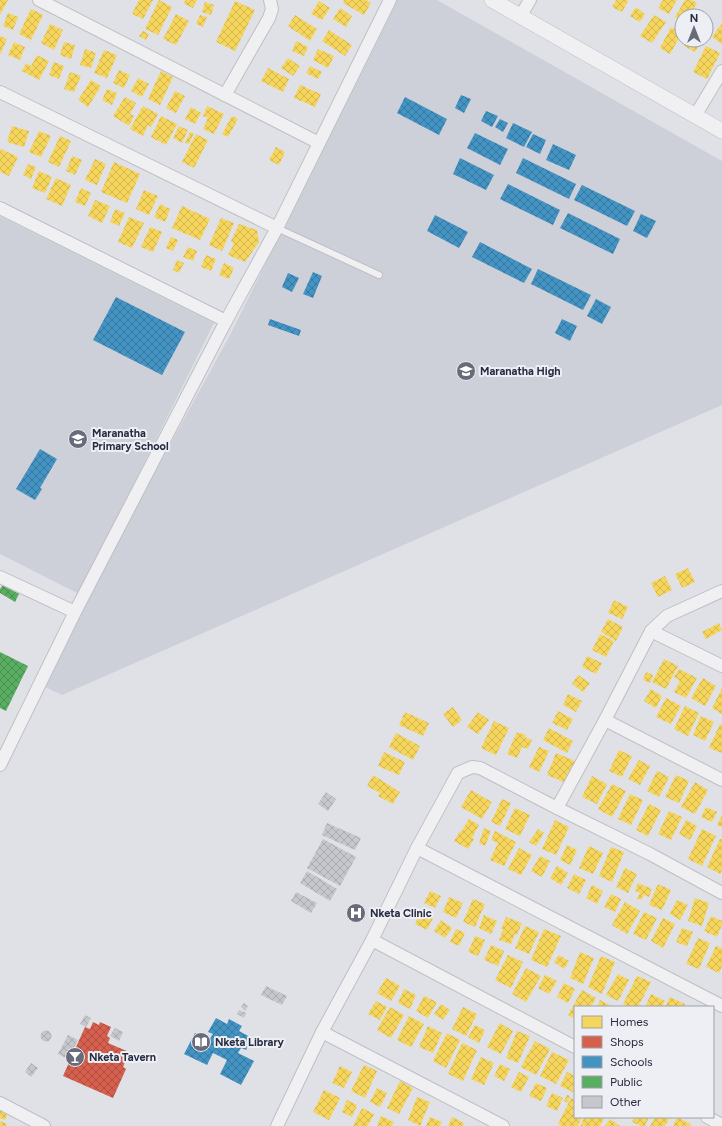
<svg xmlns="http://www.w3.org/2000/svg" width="722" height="1126" font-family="Figtree,sans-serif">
<defs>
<pattern id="homes-cross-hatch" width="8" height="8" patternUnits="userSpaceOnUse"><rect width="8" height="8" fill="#f6d55c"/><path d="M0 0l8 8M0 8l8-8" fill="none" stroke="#d3b751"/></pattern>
<pattern id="shops-cross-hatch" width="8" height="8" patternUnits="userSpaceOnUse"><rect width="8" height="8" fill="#d6604d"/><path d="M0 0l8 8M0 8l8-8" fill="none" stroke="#ae4f41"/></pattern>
<pattern id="schools-cross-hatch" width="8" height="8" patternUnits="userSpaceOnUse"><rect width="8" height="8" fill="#4393c3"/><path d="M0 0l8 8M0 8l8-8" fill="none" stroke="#3878a0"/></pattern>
<pattern id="public-cross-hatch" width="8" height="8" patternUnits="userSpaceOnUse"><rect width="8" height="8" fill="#5aae61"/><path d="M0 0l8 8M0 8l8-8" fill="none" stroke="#4a8e51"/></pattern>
<pattern id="building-cross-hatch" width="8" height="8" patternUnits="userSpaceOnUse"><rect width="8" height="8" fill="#c6c7cd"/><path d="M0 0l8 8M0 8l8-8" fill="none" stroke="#aaabb1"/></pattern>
</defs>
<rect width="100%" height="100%" fill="#e0e1e6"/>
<g fill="#ced0d9">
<polygon points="397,0 437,0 722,161 722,405 62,695 43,686 82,605 229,337"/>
<polygon points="0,216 214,323 79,594 0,554"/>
</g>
<g fill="url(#homes-cross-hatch)">
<polygon points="0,0 8,0 0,15"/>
<polygon points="139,0 153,0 143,19 132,14"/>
<polygon points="159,0 172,7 158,35 145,29"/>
<polygon points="185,0 197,0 193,8 184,4"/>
<polygon points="344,0 366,0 371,3 364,15 343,3"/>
<polygon points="616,0 626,0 628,1 622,12 612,7"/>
<polygon points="663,0 677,0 669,14 658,8"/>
<polygon points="685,0 692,0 697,3 690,16 682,16 682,21 675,17"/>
<polygon points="235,1 255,10 235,51 216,42"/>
<polygon points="319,1 330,8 322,20 311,14"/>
<polygon points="205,2 214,5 211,15 202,12"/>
<polygon points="636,7 645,14 640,22 630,16"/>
<polygon points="340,8 352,16 346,27 333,19"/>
<polygon points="31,9 43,15 31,40 19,34"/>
<polygon points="8,13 18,17 13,30 3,26"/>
<polygon points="176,14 189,21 176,45 163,39"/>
<polygon points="200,15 207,17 203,27 196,24"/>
<polygon points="295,15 317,29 310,41 288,26"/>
<polygon points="654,15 666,22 652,43 640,36"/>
<polygon points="706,21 710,24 706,30"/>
<polygon points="722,23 722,44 712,37"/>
<polygon points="50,24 63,30 54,50 41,43"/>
<polygon points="671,27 682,33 670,54 660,48"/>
<polygon points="329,30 352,45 345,56 322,41"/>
<polygon points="143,31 149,34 146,40 139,36"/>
<polygon points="0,36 7,39 0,55"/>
<polygon points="687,40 698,40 701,41 695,52 684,46"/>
<polygon points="296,41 308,47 304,56 292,51"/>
<polygon points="14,42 25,47 20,60 8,55"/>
<polygon points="64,42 75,45 71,59 60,55"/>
<polygon points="706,46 720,53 707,79 693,72"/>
<polygon points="85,49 96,53 91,68 80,65"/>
<polygon points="318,49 334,56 328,68 313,60"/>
<polygon points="104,50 117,55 107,78 94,73"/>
<polygon points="37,55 49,61 39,80 22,71 26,63 31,66"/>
<polygon points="288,58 300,66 293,76 281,68"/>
<polygon points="54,62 64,66 59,79 49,75"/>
<polygon points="310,66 322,72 318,79 306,73"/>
<polygon points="268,68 289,79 283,92 261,81"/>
<polygon points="119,70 130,75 124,88 113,83"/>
<polygon points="161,71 173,77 160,105 148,99"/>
<polygon points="70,72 81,76 74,92 64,89"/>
<polygon points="138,78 149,84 142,97 131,91"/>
<polygon points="91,80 101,86 88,107 78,100"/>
<polygon points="300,85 321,94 315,107 294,98"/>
<polygon points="107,89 117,93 112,105 102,100"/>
<polygon points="175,91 185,96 176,113 166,108"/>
<polygon points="125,97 136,103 130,114 134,116 129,126 113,116"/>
<polygon points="143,106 158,114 151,127 148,125 143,136 130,129"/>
<polygon points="207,106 224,114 214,134 203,129 208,118 203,116"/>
<polygon points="191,107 201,113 195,124 185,119"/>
<polygon points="161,116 177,124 166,145 151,137"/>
<polygon points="232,116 238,119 228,137 222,134"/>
<polygon points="12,126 29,131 24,147 7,142"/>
<polygon points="179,126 188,130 182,143 173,138"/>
<polygon points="39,131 51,136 41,157 29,152"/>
<polygon points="190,132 194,133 189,144 185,143"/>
<polygon points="196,134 208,140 194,168 182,162"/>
<polygon points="60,136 71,141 59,167 48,162"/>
<polygon points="276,147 285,152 279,165 269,160"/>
<polygon points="1,149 18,157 9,176 0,172 0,152"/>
<polygon points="72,156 82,160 75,175 66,171"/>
<polygon points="95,159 106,164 97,185 85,180"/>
<polygon points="114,162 140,174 127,203 101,192"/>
<polygon points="28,164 36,167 31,179 23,175"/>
<polygon points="39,171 52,177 45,193 32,188"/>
<polygon points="56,178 71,185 62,206 46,199"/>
<polygon points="81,188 91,193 85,206 75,202"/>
<polygon points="144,190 158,196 149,215 136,209"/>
<polygon points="95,200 110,206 102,223 88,216"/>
<polygon points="160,204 170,209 165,222 154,217"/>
<polygon points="182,206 210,219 200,240 172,228"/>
<polygon points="115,209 125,213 119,226 110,222"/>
<polygon points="129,217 144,223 132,248 118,242"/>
<polygon points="221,218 234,223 222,251 209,245"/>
<polygon points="239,224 257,230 259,242 245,262 228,255 234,244 231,241"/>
<polygon points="150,227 162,232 153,252 141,247"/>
<polygon points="171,237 178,240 173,251 166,248"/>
<polygon points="188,247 197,251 193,261 183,257"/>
<polygon points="206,255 216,259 211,271 201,267"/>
<polygon points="177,260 184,263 179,273 173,270"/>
<polygon points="224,263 234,268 229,279 219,275"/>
<polygon points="688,568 695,582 682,588 675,574"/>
<polygon points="665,576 672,590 658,597 651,583"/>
<polygon points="614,600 628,607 622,619 608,613"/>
<polygon points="608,619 623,627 616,641 601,632"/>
<polygon points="719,623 722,630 706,639 702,632"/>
<polygon points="600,634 614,641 606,657 592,650"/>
<polygon points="587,656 602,663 596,674 582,667"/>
<polygon points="664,659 678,666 666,689 652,682"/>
<polygon points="679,669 697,678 686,698 674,692 680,681 674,677"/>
<polygon points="646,672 653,675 650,683 643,680"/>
<polygon points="578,675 590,683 583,692 572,684"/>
<polygon points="703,678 716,686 705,706 691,698"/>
<polygon points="722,688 722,714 712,708"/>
<polygon points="651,689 662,696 656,708 644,701"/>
<polygon points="568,694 582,701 576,712 563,705"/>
<polygon points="666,698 681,706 671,724 656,717"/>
<polygon points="685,706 699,713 688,736 674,729"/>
<polygon points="453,707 462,720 453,727 443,714"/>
<polygon points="558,711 573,719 567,730 552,723"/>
<polygon points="405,712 429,723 423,736 399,725"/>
<polygon points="478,712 489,720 478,734 467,727"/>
<polygon points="701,716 714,722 705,741 693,735"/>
<polygon points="494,721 509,728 496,755 481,748"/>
<polygon points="720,724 722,725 722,753 709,748"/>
<polygon points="549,728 573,741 567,753 543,740"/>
<polygon points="517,732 526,735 525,737 532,740 528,749 522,747 517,758 507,754"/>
<polygon points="396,733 420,746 413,760 389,747"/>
<polygon points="539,747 549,751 539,772 529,767"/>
<polygon points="619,750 632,756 622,777 609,771"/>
<polygon points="384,752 405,762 399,775 378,766"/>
<polygon points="556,753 575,761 566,783 547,775"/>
<polygon points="639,760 650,766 640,785 628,779"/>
<polygon points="657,771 669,777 659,797 647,791"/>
<polygon points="373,775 400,792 393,804 378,796 380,793 367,786"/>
<polygon points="676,775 689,781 679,803 665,797"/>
<polygon points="592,776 607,784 597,804 582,797"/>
<polygon points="695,782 708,790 695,814 681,807"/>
<polygon points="612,784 626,791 612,817 598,809"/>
<polygon points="471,790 492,802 482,819 461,807"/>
<polygon points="630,794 643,800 631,825 618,819"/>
<polygon points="502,799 511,803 500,826 491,822"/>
<polygon points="649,804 661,810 648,836 636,830"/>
<polygon points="706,807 717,812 712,822 701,817"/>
<polygon points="515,808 530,815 520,836 505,829"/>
<polygon points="669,811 682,817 671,840 658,834"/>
<polygon points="722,815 722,827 717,825"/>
<polygon points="469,819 479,825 472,838 474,839 468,849 454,841 460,831 461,832"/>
<polygon points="555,820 569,827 556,855 542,849"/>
<polygon points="686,820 697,826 690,840 679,834"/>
<polygon points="484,828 491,831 485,846 479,843"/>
<polygon points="538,829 544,833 536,846 529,842"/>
<polygon points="702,829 716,836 702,866 688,859"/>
<polygon points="495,831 516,842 504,866 490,860 498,843 491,840"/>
<polygon points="720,839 722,839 722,870 720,874 707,867"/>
<polygon points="567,845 577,850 570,865 560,860"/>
<polygon points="589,846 603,853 593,874 579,868"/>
<polygon points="611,847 624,852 612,882 599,876"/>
<polygon points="519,848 532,855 521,875 508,869"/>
<polygon points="540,856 550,861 542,877 531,871"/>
<polygon points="557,866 568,873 561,885 550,878"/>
<polygon points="625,868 637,874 628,893 616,887"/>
<polygon points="574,874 586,880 579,894 567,888"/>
<polygon points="638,883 652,889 649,897 644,895 641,900 637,899 640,893 635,891"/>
<polygon points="658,884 671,890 662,910 649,905"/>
<polygon points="592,885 603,891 597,904 586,898"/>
<polygon points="430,891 441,896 435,908 424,903"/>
<polygon points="611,894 621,899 615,912 604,907"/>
<polygon points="449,897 463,903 456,918 443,912"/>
<polygon points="695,898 709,903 702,926 688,921"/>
<polygon points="473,899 485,904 475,927 463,922"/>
<polygon points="677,900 688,905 680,920 670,914"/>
<polygon points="625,902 640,911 627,934 612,925"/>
<polygon points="421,911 433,918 427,930 415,924"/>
<polygon points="644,912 657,918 646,940 633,934"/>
<polygon points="484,915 497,921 491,934 479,928"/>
<polygon points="711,916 722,921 722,925 717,937 704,931"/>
<polygon points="506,917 522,923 517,935 515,934 511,944 499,940 503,929 501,929"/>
<polygon points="663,918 675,924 663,948 651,941"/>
<polygon points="441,920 452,928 445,938 434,931"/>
<polygon points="525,926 539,932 529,954 515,948"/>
<polygon points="682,928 693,932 687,946 676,942"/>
<polygon points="456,929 465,933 459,946 450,942"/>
<polygon points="544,929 561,936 547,967 531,960"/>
<polygon points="475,936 485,940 478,956 468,952"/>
<polygon points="698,938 710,943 699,969 686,964"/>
<polygon points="491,945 504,951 498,966 484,960"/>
<polygon points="716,946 722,948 722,966 719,973 706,967"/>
<polygon points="580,952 594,958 583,984 570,978"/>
<polygon points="508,955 523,962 511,988 495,980"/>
<polygon points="559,955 569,961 564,969 554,962"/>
<polygon points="601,956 615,962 602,994 588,987"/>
<polygon points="526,968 541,976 526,1002 512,994"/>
<polygon points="618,974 629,980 618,1001 606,995"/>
<polygon points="545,975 557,981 549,994 538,988"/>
<polygon points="637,976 651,982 638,1007 629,1007 623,1004"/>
<polygon points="386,978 400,986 391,1001 377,993"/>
<polygon points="564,983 575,989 568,1003 557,997"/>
<polygon points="404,989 416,995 410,1009 398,1003"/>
<polygon points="582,990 596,998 591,1007 575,1007 575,1019 568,1015"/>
<polygon points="651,994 665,1001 662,1007 645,1007"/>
<polygon points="424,996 437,1002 428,1018 416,1011"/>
<polygon points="670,997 685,1004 684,1007 665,1007"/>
<polygon points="600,1000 613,1007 597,1007"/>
<polygon points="376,1001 387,1007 380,1020 368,1014"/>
<polygon points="441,1004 450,1010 443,1020 434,1014"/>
<polygon points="390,1007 404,1015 391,1038 377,1030"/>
<polygon points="463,1007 477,1014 466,1036 452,1029"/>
<polygon points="409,1016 424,1024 411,1047 397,1040"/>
<polygon points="500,1023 513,1031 501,1054 487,1047"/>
<polygon points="475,1025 485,1030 479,1043 468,1037"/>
<polygon points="428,1026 442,1033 433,1053 419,1047"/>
<polygon points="517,1031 530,1036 518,1063 506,1058"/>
<polygon points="447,1033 460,1040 446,1068 433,1061"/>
<polygon points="535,1041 550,1049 536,1075 521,1067"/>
<polygon points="462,1043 477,1050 463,1081 448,1074"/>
<polygon points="552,1052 569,1060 556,1084 540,1076"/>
<polygon points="481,1057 494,1063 484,1085 471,1079"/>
<polygon points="500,1064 510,1069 504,1081 494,1076"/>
<polygon points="364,1065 377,1071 365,1098 351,1091"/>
<polygon points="340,1066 352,1072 344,1088 332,1083"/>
<polygon points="519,1072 529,1077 521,1092 511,1087"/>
<polygon points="567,1072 575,1076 575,1088 573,1092 560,1086"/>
<polygon points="400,1081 413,1088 399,1114 387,1108"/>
<polygon points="536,1083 547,1088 541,1101 529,1096"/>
<polygon points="377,1088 387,1093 380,1107 370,1102"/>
<polygon points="324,1090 340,1098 329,1120 313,1112"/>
<polygon points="552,1093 563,1098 557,1111 546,1106"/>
<polygon points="567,1095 570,1096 568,1103 564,1101"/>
<polygon points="417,1097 430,1102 420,1126 408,1120"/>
<polygon points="571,1098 575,1100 575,1117 582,1117 578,1126 562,1126 558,1124"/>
<polygon points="347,1100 357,1105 352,1117 342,1112"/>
<polygon points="362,1108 374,1114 368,1126 353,1126"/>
<polygon points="0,1110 8,1113 5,1120 0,1118"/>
<polygon points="381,1116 394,1122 392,1126 377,1126"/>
<polygon points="430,1117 442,1122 440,1126 426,1126"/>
<polygon points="452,1117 464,1123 463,1126 448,1126"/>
<polygon points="585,1117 605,1117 600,1126 580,1126"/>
<polygon points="634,1117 649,1117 645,1126 641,1126 632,1122"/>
<polygon points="655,1117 670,1117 665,1126 650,1126"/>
<polygon points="677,1117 691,1124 690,1126 673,1126"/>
<polygon points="610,1119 620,1126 605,1126"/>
<polygon points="0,1121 7,1124 6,1126 0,1126"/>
</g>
<polygon fill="url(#shops-cross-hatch)" points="93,1022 99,1025 100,1022 111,1027 107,1036 110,1038 108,1043 129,1052 123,1067 126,1069 113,1098 63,1076 85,1027 90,1029"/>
<g fill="url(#schools-cross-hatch)">
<polygon points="461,95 471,99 464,113 455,108"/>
<polygon points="405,97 447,119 439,135 397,113"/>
<polygon points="486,111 498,116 492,127 481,121"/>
<polygon points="500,119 508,123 503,132 495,127"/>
<polygon points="513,123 532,132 524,147 506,138"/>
<polygon points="475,133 508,149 500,165 467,148"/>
<polygon points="533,134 546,140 540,154 526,147"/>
<polygon points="553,144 576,155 569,170 546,160"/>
<polygon points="460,158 494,175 486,190 453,174"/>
<polygon points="523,158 576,184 569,199 516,173"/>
<polygon points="508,184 560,210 553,225 500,199"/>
<polygon points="582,185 635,211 627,226 574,200"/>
<polygon points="568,213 620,239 613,254 560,228"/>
<polygon points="641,214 656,221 647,238 633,231"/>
<polygon points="435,215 468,232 459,248 427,231"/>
<polygon points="480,242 532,269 524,283 472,257"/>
<polygon points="538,269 591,295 583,310 531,284"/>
<polygon points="313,272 322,276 313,298 303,294"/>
<polygon points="288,273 299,278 292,292 282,287"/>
<polygon points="116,297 185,332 162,375 93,340"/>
<polygon points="596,299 611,307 602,324 587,316"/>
<polygon points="270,319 301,330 299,336 268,325"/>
<polygon points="562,319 577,326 570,341 555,333"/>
<polygon points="40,449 57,459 40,488 42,489 35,500 16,489"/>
<polygon points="216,1018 227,1024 229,1019 242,1026 239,1031 252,1038 246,1050 241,1048 238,1053 254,1061 241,1085 220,1074 227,1060 213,1053 207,1065 184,1054 195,1033 209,1040 213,1034 208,1032"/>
</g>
<g fill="url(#public-cross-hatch)">
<polygon points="3,585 19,594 15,602 0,593 0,589"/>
<polygon points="0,652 28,666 6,711 0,708"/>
</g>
<g fill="url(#building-cross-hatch)">
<polygon points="326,792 336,799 328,811 318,804"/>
<polygon points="327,823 361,838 355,850 322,835"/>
<polygon points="323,839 356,857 340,886 307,868"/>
<polygon points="307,871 337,889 330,901 300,883"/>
<polygon points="296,892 317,903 311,913 291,901"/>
<polygon points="266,986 287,996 282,1005 261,995"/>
<polygon points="244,1003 248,1006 245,1011 241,1007"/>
<polygon points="239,1010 246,1013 244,1018 237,1014"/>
<polygon points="85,1015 91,1018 86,1027 80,1024"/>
<polygon points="115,1028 123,1032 119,1041 110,1036"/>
<circle cx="46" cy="1036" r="5.5"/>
<polygon points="68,1035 78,1040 68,1059 58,1054"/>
<polygon points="31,1063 38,1068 31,1077 25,1072"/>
</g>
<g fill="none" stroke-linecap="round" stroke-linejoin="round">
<defs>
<polyline id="service" points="277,228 379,275"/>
<g id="minor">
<polyline points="39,0 319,143"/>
<polyline points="520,17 530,0"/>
<polyline points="0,92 277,228"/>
<polyline points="225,95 269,18 272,9 270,0"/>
<polyline points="695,116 722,71"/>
<polyline points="0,208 226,321"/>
<polyline points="0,577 75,612"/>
<polyline points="651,631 722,666"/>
<polyline points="605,720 722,780"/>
<polyline points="0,765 75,612 226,321 277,228 390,0"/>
<polyline points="557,808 605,720 651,631 667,616 722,591"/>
<polyline points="417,848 722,1006"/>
<polyline points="372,940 575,1047"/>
<polyline points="322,1032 503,1126"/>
<polyline points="0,1103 44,1126"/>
<polyline points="707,1117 722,1125"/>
<polyline points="277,1126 322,1032 372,940 417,848 458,773 472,767 480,768 557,808 650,854 722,893"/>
</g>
<polyline id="tertiary" points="492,0 722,131"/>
</defs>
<use href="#service" stroke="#bebfc4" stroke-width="8"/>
<use href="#minor" stroke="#bebfc4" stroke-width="14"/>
<use href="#tertiary" stroke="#bebfc4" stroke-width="16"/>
<use href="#service" stroke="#f0f0f2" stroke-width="6"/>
<use href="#minor" stroke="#f0f0f2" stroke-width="12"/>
<use href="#tertiary" stroke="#f0f0f2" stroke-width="15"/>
</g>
<defs>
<symbol id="school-disc" viewBox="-11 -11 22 22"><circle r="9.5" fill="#686b79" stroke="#edeff5"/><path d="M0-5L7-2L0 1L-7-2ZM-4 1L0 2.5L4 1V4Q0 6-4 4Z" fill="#fff"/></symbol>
<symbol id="hospital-disc" viewBox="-11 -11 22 22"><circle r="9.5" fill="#686b79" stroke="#edeff5"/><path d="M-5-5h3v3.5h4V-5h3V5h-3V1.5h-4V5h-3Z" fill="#fff"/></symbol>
<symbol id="library-disc" viewBox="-11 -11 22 22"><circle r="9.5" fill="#686b79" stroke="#edeff5"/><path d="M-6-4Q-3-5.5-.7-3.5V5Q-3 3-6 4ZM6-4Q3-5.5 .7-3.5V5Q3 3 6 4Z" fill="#fff"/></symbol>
<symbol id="bar-disc" viewBox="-11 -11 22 22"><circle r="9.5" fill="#686b79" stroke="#edeff5"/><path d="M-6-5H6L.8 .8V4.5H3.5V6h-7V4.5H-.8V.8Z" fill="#fff"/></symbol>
</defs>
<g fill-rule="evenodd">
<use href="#school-disc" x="455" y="360" width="22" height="22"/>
<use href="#school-disc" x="67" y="428" width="22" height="22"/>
<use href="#hospital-disc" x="345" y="902" width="22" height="22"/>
<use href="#library-disc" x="190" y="1031" width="22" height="22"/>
<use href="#bar-disc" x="64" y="1046" width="22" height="22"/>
</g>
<g text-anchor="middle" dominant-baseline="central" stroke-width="4" stroke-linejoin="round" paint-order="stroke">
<g font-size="11" font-weight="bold" fill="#272b3f" stroke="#edeff5" text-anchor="start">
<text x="480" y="371">Maranatha High</text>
<text x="92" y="433">Maranatha<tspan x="92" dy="13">Primary School</tspan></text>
<text x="370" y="913">Nketa Clinic</text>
<text x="215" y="1042">Nketa Library</text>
<text x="89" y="1057">Nketa Tavern</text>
</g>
</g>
<rect x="574" y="1006" width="140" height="112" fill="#edeff5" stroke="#9ea1ac"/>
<rect x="582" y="1016" width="20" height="12" fill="#f6d55c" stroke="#9ea1ac"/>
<text x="610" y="1026" font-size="12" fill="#272b3f">Homes</text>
<rect x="582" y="1036" width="20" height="12" fill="#d6604d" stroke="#9ea1ac"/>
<text x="610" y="1046" font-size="12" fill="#272b3f">Shops</text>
<rect x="582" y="1056" width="20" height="12" fill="#4393c3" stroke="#9ea1ac"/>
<text x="610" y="1066" font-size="12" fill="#272b3f">Schools</text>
<rect x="582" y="1076" width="20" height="12" fill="#5aae61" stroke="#9ea1ac"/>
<text x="610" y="1086" font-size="12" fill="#272b3f">Public</text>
<rect x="582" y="1096" width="20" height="12" fill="#c6c7cd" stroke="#9ea1ac"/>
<text x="610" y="1106" font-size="12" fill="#272b3f">Other</text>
<g transform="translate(694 28)"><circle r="19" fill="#edeff5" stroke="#9ea1ac"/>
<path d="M0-3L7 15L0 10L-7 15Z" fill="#686b79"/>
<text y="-6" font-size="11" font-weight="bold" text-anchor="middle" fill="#272b3f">N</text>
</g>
</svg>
